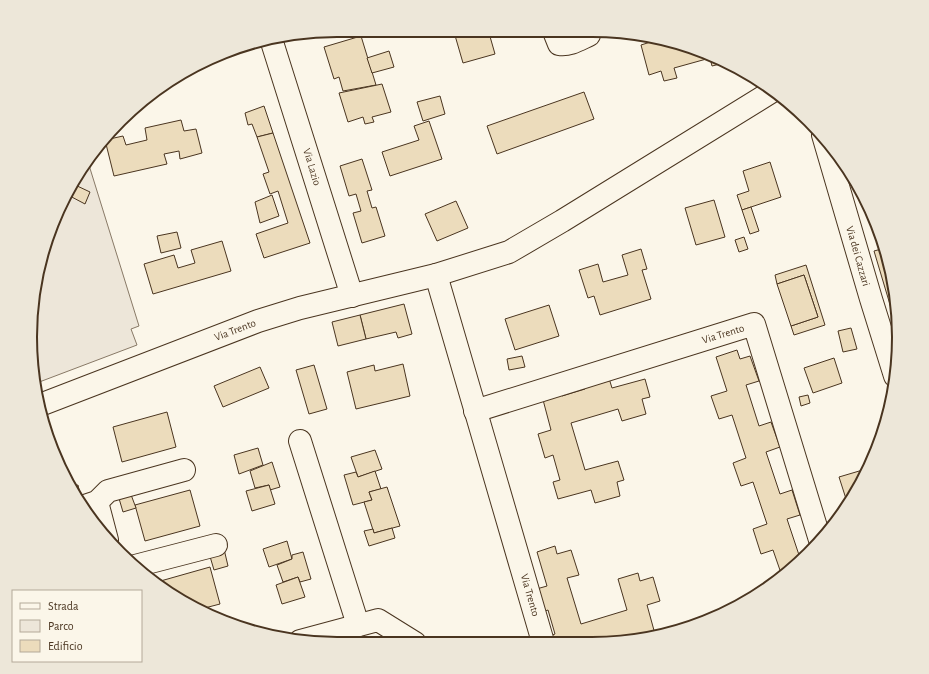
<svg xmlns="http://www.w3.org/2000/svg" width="929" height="674" font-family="'Alegreya Sans',sans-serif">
<rect width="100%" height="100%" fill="#fbf6e9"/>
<polygon fill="#ede6d9" stroke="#887966" points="88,162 139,326 131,329 137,345 34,384 33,377 36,277 62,201"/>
<g fill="#ecdcbc" stroke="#4a3520">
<polygon points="454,32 489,33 495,54 463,63"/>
<polygon points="361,36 376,85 343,91 339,77 334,79 324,47"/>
<polygon points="660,39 724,63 712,66 710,58 674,68 677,78 664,81 661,71 649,75 641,45"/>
<polygon points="389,51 394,67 372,73 367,58"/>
<polygon points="382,84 391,112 372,117 374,122 365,124 363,117 348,122 339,93"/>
<polygon points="584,92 594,119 497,154 487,126"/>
<polygon points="440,96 445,114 423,121 417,102"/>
<polygon points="264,106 273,133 257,137 252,124 248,125 245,113"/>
<polygon points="181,120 184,131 196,129 202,153 180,159 179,151 164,154 167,164 114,176 105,140 123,136 126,145 147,140 145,128"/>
<polygon points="429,121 442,159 390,176 382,152 419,140 414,126"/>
<polygon points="273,133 310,243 264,258 256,234 288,223 278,191 270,194 263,174 269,172 257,137"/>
<polygon points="362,159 372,190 367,191 372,208 376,207 385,236 362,243 353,213 361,211 356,194 349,196 340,166"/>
<polygon points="770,162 781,197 742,210 737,195 749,191 743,171"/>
<polygon points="73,184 90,192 85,204 68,195"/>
<polygon points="272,195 279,216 260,223 255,202"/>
<polygon points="714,200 725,237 696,245 685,208"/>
<polygon points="456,201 468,228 437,241 425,214"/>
<polygon points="751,207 759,231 750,234 742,210"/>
<polygon points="177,232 181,248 161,253 157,236"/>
<polygon points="744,237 748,249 739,252 735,240"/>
<polygon points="222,241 231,271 153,294 144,264 174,255 178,268 195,263 191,250"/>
<polygon points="885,248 896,297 897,328 874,251"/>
<polygon points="641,249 647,269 642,270 651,299 600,315 594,296 588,298 579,270 598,264 603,282 628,275 622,255"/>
<polygon points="806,265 825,325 794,335 791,326 818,317 804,275 777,284 775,275"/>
<polygon points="804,275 818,317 791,326 777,284"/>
<polygon points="404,304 412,334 398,338 396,332 366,339 360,315"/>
<polygon points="549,305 559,336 515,350 505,319"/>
<polygon points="360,315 366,339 338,346 332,322"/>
<polygon points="851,328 857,349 843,352 838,331"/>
<polygon points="737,350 740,359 750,356 759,381 746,385 759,426 771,422 780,447 766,452 780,494 792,490 800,515 787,519 801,561 794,568 782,576 773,550 761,554 753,529 767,524 753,482 741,486 733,463 746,458 732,415 719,419 711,396 727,391 716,357"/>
<polygon points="522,356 525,367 509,370 507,359"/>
<polygon points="834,358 842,383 813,393 804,368"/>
<polygon points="403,364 410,396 356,409 347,372 374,365 375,371"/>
<polygon points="314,365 327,409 309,414 296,370"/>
<polygon points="260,367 269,388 223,407 214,386"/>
<polygon points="608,375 612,388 645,379 650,397 642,399 646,414 622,421 618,409 571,423 585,470 618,461 624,480 617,482 620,496 595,503 591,490 558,499 553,482 560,480 553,455 545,458 538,434 551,430 542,396 560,390 562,396 585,389 583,382"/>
<polygon points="808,395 810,403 801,406 799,397"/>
<polygon points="167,412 176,447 122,462 113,427"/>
<polygon points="258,448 263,465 239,474 234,455"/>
<polygon points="375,450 382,469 358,477 351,457"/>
<polygon points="272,462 280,487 270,490 269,485 255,488 250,471"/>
<polygon points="866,469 867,473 848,505 839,477"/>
<polygon points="375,471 381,489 369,492 372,500 353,505 344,475 356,472 358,477"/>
<polygon points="78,485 81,499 73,486"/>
<polygon points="269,485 275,504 252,511 246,491"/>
<polygon points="387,487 400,526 374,533 364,502 372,500 369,492"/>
<polygon points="190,490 200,526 145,541 135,505"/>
<polygon points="130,492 136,508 123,512 118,495"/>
<polygon points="392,528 395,538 369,546 364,531 373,529 374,533"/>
<polygon points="287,541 292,559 269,567 263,549"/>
<polygon points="555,546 557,554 571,550 579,575 567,578 581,624 627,610 618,579 638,573 640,581 653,577 660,601 647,605 655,634 637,640 635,637 620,641 549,642 547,637 555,634 548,610 540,613 533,590 547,586 537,552"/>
<polygon points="224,549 228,566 214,570 209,553"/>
<polygon points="303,552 311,579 300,582 298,577 283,582 277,565 292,559 292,555"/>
<polygon points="210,567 220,604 197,610 158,585 157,582"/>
<polygon points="298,577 305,597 282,604 276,585"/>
</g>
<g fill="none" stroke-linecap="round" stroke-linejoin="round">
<defs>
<g id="minor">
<path d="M 555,34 L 559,44 C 569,46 580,39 589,35"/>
<polyline points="271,39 352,296"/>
<polyline points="823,135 871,299 895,376"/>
<polyline points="436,275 543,642"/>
<polyline points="40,405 258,321 300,308 436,275 509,252 562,221 771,92"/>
<polyline points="475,411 754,324 820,540"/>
<polyline points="300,441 358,625"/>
<polyline points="97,502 107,540"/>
<polyline points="85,506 97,502 108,491 184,470"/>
<polyline points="135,566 216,545"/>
<polyline points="300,641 378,620 415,643"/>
</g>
</defs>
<use href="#minor" stroke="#4a3520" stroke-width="24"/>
<use href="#minor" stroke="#fbf6e9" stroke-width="22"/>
</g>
<g text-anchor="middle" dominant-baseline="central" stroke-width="3" stroke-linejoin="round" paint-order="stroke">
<g font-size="11" fill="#4a3520" stroke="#fbf6e9">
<text transform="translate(312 167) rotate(73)">Via Lazio</text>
<text transform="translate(858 256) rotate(74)">Via dei Cazzari</text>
<text transform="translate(235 330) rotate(-21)">Via Trento</text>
<text transform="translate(723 334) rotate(-17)">Via Trento</text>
<text transform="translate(530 595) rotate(74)">Via Trento</text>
</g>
</g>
<path d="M0 0H929V674H0ZM337 37H592A300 300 0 0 1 892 337V337A300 300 0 0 1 592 637H337A300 300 0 0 1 37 337V337A300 300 0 0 1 337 37Z" fill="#ede7d9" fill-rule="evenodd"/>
<path fill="none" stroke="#4a3520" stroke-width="2" d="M337 37H592A300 300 0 0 1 892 337V337A300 300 0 0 1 592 637H337A300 300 0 0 1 37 337V337A300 300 0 0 1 337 37Z"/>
<rect x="12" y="590" width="130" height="72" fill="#fbf6e9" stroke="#b4a999"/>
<rect x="20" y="603" width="20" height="6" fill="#fbf6e9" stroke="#b4a999"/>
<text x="48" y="610" font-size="12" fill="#4a3520">Strada</text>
<rect x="20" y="620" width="20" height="12" fill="#ede6d9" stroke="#b4a999"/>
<text x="48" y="630" font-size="12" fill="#4a3520">Parco</text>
<rect x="20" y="640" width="20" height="12" fill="#ecdcbc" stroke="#b4a999"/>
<text x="48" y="650" font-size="12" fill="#4a3520">Edificio</text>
</svg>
